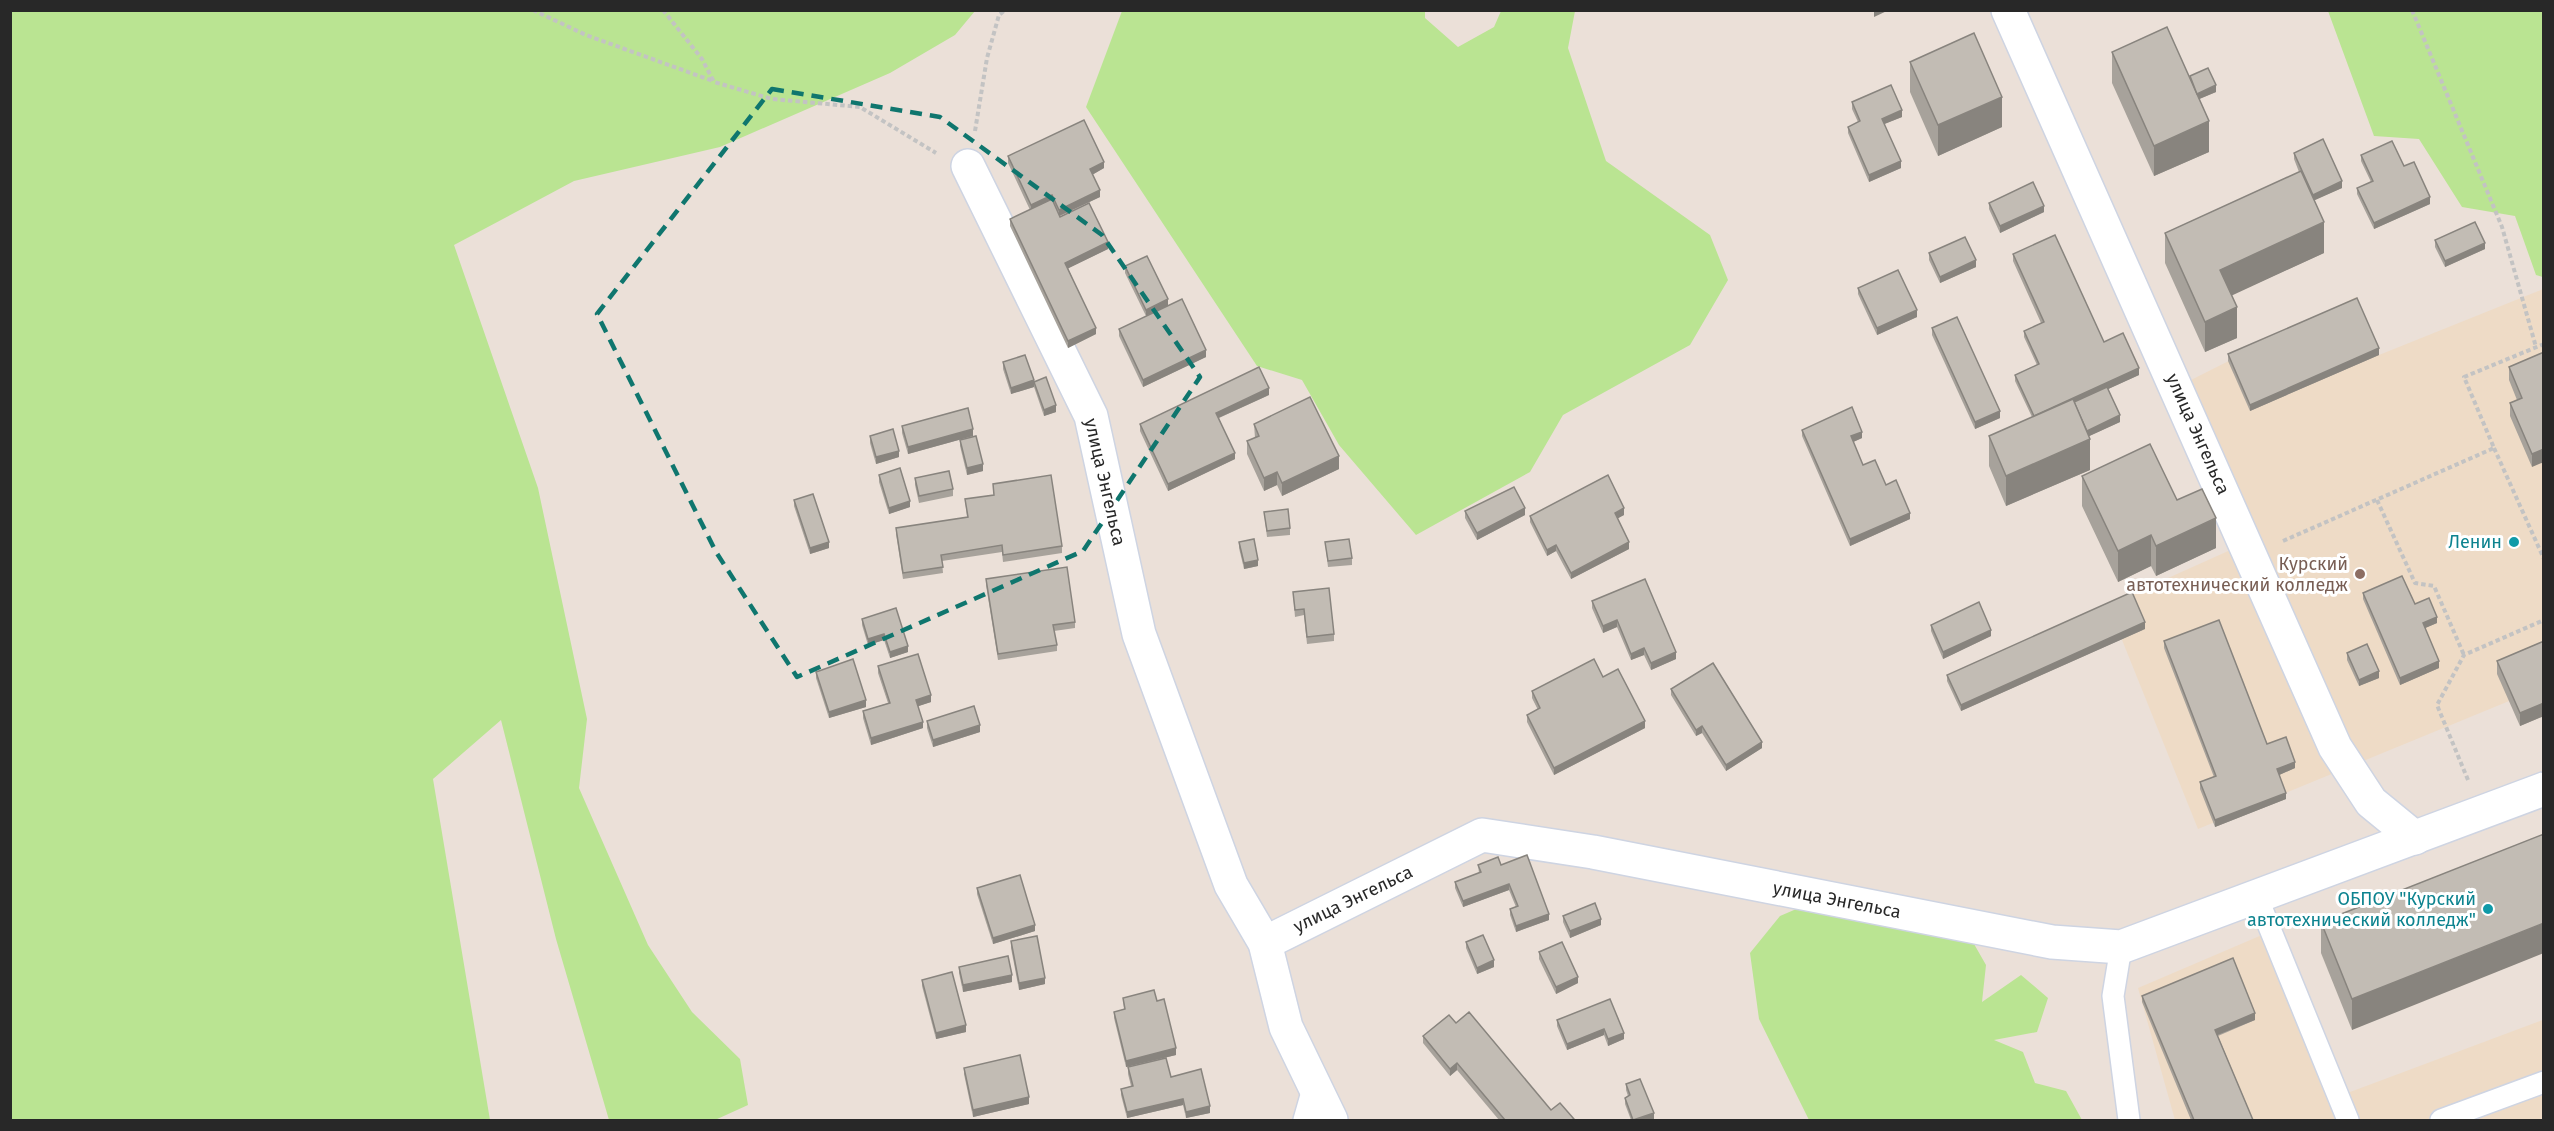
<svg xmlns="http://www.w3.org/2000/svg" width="2554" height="1131" font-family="'Fira Sans',sans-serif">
<rect width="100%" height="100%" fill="#ebe0d8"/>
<g fill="#eedbc6">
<polygon points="2543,289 2543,687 2198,829 2108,605 2246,543 2177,387 2356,297 2379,355"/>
<polygon points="2262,935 2334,1098 2543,1020 2543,1120 2175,1120 2138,988"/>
</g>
<g fill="#bae492">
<polygon points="10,11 975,11 955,35 890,73 720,147 574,181 454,245 538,488 587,719 579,788 648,945 692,1012 740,1059 748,1105 715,1120 609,1120 556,939 501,720 433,779 490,1120 11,1120"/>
<polygon points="1122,11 1425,11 1425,18 1458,47 1494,27 1501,11 1575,11 1568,48 1606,161 1710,235 1728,280 1690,345 1563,415 1530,472 1416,535 1339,445 1302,380 1257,366 1086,107"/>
<polygon points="2328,11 2543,11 2543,277 2536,275 2515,216 2462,207 2419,139 2374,136"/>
<polygon points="1801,907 1970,937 1986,965 1982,1002 2021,975 2048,998 2037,1032 1994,1040 2023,1052 2035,1083 2066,1091 2082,1120 1809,1120 1759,1019 1750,953 1780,916"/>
</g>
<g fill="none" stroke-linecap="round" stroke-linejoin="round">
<defs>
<g id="service">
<polyline points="2257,897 2348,1120"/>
<polyline points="2121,947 2113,996 2129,1120"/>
<polyline points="1304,1120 1314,1085"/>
<polyline points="2441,1120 2544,1082"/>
</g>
<g id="minor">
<polyline points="2008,10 2335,747 2371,802 2415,838"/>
<polyline points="968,166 1091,416 1139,634 1231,885 1265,943 1286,1027 1331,1120"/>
<polyline points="1265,943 1482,835 1593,852 2052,942 2121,947 2544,789"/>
</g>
</defs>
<use href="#service" stroke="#ced4e2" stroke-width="24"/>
<use href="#minor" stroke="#ced4e2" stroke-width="36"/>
<g stroke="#c3c3c3" stroke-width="4" stroke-dasharray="4.5 3" stroke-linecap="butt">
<polyline points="533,10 586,35 713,81"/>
<polyline points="663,10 702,59 714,82 772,99 860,107 936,153"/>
<polyline points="2412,10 2502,227 2536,347"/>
<polyline points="975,131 987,58 999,15 1005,10"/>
<polyline points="2494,448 2544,559"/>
<polyline points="2377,500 2415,583 2434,586 2464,655"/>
<polyline points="2283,541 2494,448 2464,377 2544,344"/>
<polyline points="2468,780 2437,705 2464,655 2544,620"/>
</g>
<use href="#service" stroke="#fff" stroke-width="21"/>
<use href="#minor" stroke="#fff" stroke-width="33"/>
</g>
<g fill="#a7a29b">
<polygon points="2112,52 2190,79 2190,76 2216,92 2199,99 2209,152 2154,176 2112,83"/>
<polygon points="1910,62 2002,127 1938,156 1910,92"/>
<polygon points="1852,102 1902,117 1884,124 1901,168 1869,182 1848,133 1848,127 1858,122 1852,109"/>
<polygon points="2294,153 2342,188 2314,200 2324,253 2231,295 2237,338 2205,352 2165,263 2165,233 2299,172 2294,159"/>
<polygon points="2361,155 2404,166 2430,204 2374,229 2357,194 2357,188 2371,182 2361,161"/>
<polygon points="1008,156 1104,168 1092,175 1100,197 1060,216 1108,249 1068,268 1096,334 1068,348 1010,226 1010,219 1030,210 1008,163"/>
<polygon points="1989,203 2044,212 2000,233 1989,209"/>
<polygon points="2435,240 2485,249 2445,267 2435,247"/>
<polygon points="1929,253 1976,267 1940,283 1929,260"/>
<polygon points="2013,254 2139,375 2108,389 2120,422 2089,436 2090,470 2006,506 1989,466 1989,436 2032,417 2015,381 2015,375 2037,365 2024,337 2024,331 2041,323 2013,261"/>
<polygon points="1125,266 1168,299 1146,316 1125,273"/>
<polygon points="1858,288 1917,317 1877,335 1858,294"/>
<polygon points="1932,328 2000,418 1975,429 1932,335"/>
<polygon points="1119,329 1206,357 1143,387 1119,336"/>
<polygon points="2544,352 2532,467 2510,416 2510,403 2517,400 2509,380 2509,367"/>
<polygon points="2228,354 2379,355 2250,411 2228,361"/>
<polygon points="1003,362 1034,381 1056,412 1044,416 1034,387 1011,394 1003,369"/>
<polygon points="1269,395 1219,418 1235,459 1168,491 1140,431 1140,424"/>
<polygon points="1254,424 1339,469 1282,496 1277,485 1264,491 1247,454 1247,441 1255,438"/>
<polygon points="902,426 973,436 908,454 902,433"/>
<polygon points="1802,430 1862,438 1853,442 1863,465 1910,519 1850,546 1802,436"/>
<polygon points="870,436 899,457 876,464 870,443"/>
<polygon points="960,440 983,471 967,475 960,446"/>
<polygon points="879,475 910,507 889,514 879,482"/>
<polygon points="2082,476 2177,500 2216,548 2156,576 2151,566 2118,582 2082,506"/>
<polygon points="915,478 953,489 953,496 919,503 915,485"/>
<polygon points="993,484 1062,546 1062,553 1003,562 1002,552 942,561 943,573 903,579 896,534 896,528 967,517 965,499 994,495"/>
<polygon points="794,500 829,548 810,554 794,506"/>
<polygon points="1465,511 1525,515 1477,540 1465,518"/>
<polygon points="1264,512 1290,528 1290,535 1267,537"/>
<polygon points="1624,515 1617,518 1629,549 1571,579 1556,551 1547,556 1530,522 1530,516"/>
<polygon points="1239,542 1258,566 1244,569 1239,548"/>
<polygon points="1325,542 1352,558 1352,565 1328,567"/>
<polygon points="986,579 1075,622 1075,628 1054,631 1057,645 1057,651 998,660 986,585"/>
<polygon points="1293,592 1334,634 1334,641 1307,644 1304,615 1295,617"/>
<polygon points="2363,593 2415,604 2437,623 2425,628 2439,668 2400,685 2363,599"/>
<polygon points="1592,601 1676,659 1651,670 1644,655 1631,660 1617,627 1603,633 1592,608"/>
<polygon points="862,619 908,652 890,658 884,640 868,645 862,625"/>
<polygon points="1931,625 1991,636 1943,659 1931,631"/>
<polygon points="2145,629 1961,711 1947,681 1947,675"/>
<polygon points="2164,641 2267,744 2295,768 2279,775 2286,799 2215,827 2200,789 2200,782 2214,777 2164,648"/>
<polygon points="2544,641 2544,716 2520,726 2497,674 2497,661"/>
<polygon points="2347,653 2379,678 2359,686 2347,660"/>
<polygon points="878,666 931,702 918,706 923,728 871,745 863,718 863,711 888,703 878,673"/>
<polygon points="816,672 866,707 829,718 816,678"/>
<polygon points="1603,677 1645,728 1554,775 1527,722 1527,715 1538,710 1532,698 1532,691"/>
<polygon points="1671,689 1762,748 1726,771 1702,733 1696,736 1671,695"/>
<polygon points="927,721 980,732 933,747 927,728"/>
<polygon points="2544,834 2352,1030 2321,953 2321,922"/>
<polygon points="1478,865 1501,865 1549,920 1516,932 1510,915 1510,909 1516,907 1509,890 1463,907 1455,888 1455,882 1479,873"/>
<polygon points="977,888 1035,931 993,944 977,894"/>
<polygon points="1563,916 1601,925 1570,938 1563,922"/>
<polygon points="1011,941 1045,984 1019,990 1011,948"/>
<polygon points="1466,942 1494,967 1477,974 1466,948"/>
<polygon points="1539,952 1578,983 1556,994 1539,959"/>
<polygon points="959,967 1012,982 963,992 959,973"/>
<polygon points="922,980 966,1032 936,1039 922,986"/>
<polygon points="2142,996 2255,1020 2218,1036 2253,1120 2191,1120 2142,1002"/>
<polygon points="1123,998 1176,1055 1126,1067 1114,1018 1114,1012 1124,1009"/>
<polygon points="1557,1020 1624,1033 1624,1039 1608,1046 1604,1035 1567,1050 1557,1026"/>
<polygon points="1456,1023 1551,1110 1574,1120 1499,1120 1457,1070 1450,1076 1423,1043 1423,1036"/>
<polygon points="1128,1067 1171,1077 1210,1113 1186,1118 1183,1105 1127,1118 1121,1095 1121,1089 1131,1086 1128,1074"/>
<polygon points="964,1068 1029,1104 973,1117 964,1074"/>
<polygon points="1626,1084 1654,1120 1631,1120 1625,1104 1625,1098 1628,1096 1626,1090"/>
</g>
<g fill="#88847e">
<polygon points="1875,10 1889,10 1874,17 1874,11"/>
<polygon points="2216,85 2216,92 2197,100 2197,94"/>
<polygon points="2002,97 2002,127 1938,156 1938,125"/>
<polygon points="1902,110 1902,117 1882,125 1882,119"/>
<polygon points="2209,121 2209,152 2154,176 2154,146"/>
<polygon points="1901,161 1901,168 1869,182 1869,175"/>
<polygon points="1104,162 1104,168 1090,176 1090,169"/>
<polygon points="2342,181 2342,188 2313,201 2313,195"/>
<polygon points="1100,190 1100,197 1059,216 1059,210"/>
<polygon points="1052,195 1052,201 1031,212 1031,205"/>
<polygon points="2430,197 2430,204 2374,229 2374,223"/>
<polygon points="2044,206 2044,212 2000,233 2000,226"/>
<polygon points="2324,222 2324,253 2220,301 2220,270"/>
<polygon points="1108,242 1108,249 1065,270 1065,263"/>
<polygon points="2485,243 2485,249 2445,267 2445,261"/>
<polygon points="1976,260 1976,267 1940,283 1940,277"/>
<polygon points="1168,299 1168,306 1146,316 1146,310"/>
<polygon points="2237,307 2237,338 2205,352 2205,322"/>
<polygon points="1917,310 1917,317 1877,335 1877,328"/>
<polygon points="1096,328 1096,334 1068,348 1068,341"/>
<polygon points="2379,348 2379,355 2250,411 2250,405"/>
<polygon points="1206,350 1206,357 1143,387 1143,380"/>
<polygon points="2139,368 2139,375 2071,406 2034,416"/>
<polygon points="1034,380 1034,387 1011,394 1011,388"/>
<polygon points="1269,388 1269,395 1216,419 1216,413"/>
<polygon points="1056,405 1056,412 1044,416 1044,410"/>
<polygon points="2000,411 2000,418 1975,429 1975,422"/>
<polygon points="2120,415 2120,422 2083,439 2083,433"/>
<polygon points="973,429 973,436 908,454 908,447"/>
<polygon points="1862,432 1862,438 1851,443 1851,436"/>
<polygon points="2090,439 2090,470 2006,506 2006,476"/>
<polygon points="2544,449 2544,462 2532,467 2532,454"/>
<polygon points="899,451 899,457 876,464 876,457"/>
<polygon points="1235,453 1235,459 1168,491 1168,484"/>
<polygon points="1339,456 1339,469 1282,496 1282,483"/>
<polygon points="983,464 983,471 967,475 967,468"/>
<polygon points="1277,472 1277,485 1264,491 1264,478"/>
<polygon points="910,501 910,507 889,514 889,508"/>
<polygon points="1525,508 1525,515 1477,540 1477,533"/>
<polygon points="1624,508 1624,515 1615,520 1615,513"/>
<polygon points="1910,513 1910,519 1850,546 1850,539"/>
<polygon points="2216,518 2216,548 2156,576 2156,546"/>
<polygon points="2151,535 2151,566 2118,582 2118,551"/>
<polygon points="829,542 829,548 810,554 810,548"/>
<polygon points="1629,542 1629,549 1571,579 1571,573"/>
<polygon points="1556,545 1556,551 1547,556 1547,550"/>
<polygon points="1258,560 1258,566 1244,569 1244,563"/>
<polygon points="2437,617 2437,623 2423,629 2423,623"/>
<polygon points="1617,620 1617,627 1603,633 1603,626"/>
<polygon points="2145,622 2145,629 1961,711 1961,705"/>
<polygon points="1991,630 1991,636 1943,659 1943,652"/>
<polygon points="884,634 884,640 868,645 868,639"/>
<polygon points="908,646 908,652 890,658 890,652"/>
<polygon points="1644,648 1644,655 1631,660 1631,654"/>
<polygon points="1676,652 1676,659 1651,670 1651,663"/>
<polygon points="2439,661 2439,668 2400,685 2400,678"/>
<polygon points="2379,671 2379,678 2359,686 2359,680"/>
<polygon points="931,695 931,702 916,707 916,700"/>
<polygon points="866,700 866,707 829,718 829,712"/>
<polygon points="2544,703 2544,716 2520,726 2520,713"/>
<polygon points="1645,721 1645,728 1554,775 1554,768"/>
<polygon points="923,722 923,728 871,745 871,738"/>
<polygon points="980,725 980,732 933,747 933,740"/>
<polygon points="1702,726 1702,733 1696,736 1696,730"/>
<polygon points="1762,742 1762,748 1726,771 1726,765"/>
<polygon points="2295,762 2295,768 2277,776 2277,769"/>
<polygon points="2286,793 2286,799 2215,827 2215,820"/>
<polygon points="1509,884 1509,890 1463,907 1463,901"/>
<polygon points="1549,914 1549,920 1516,932 1516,926"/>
<polygon points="1601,919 1601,925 1570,938 1570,931"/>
<polygon points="2544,923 2544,953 2352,1030 2352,999"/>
<polygon points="1035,925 1035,931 993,944 993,938"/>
<polygon points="1494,960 1494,967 1477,974 1477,968"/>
<polygon points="1012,975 1012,982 963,992 963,985"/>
<polygon points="1578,977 1578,983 1556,994 1556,987"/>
<polygon points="1045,978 1045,984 1019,990 1019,983"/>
<polygon points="2255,1013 2255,1020 2215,1036 2215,1030"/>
<polygon points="966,1025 966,1032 936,1039 936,1033"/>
<polygon points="1604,1029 1604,1035 1567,1050 1567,1044"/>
<polygon points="1624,1033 1624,1039 1608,1046 1608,1039"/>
<polygon points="1176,1048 1176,1055 1126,1067 1126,1061"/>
<polygon points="1457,1063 1457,1070 1450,1076 1450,1069"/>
<polygon points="1029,1097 1029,1104 973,1117 973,1110"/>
<polygon points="1183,1099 1183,1105 1127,1118 1127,1112"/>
<polygon points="1210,1106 1210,1113 1186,1118 1186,1112"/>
<polygon points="1654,1113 1654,1120 1635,1120"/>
</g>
<g fill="#c2bcb4" stroke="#88847e" stroke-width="1.5">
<polygon points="2167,27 2209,121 2154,146 2112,52"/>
<polygon points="1974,33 2002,97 1938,125 1910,62"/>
<polygon points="2208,68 2216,85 2197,94 2190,76"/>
<polygon points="1891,85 1902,110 1882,119 1901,161 1869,175 1848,127 1860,121 1852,102"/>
<polygon points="1084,120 1104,162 1090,169 1100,190 1059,210 1052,195 1031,205 1008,156"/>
<polygon points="2323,139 2342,181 2313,195 2294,153"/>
<polygon points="2392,141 2404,166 2414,162 2430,197 2374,223 2357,188 2373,181 2361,155"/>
<polygon points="2301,171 2324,222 2220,270 2237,307 2205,322 2165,233"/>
<polygon points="2033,182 2044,206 2000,226 1989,203"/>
<polygon points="1052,199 1060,217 1089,203 1108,242 1065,263 1096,328 1068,341 1010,219"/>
<polygon points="2475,222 2485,243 2445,261 2435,240"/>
<polygon points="2055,235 2104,342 2123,333 2139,368 2034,416 2015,375 2039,364 2024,331 2044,322 2013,254"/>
<polygon points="1965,237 1976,260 1940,277 1929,253"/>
<polygon points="1147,256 1168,299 1146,310 1125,266"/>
<polygon points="1898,270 1917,310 1877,328 1858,288"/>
<polygon points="2357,298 2379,348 2250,405 2228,354"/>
<polygon points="1182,299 1206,350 1143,380 1119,329"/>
<polygon points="1957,317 2000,411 1975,422 1932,328"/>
<polygon points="2544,352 2544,449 2532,454 2510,403 2522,398 2509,367"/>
<polygon points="1025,355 1034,380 1011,388 1003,362"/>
<polygon points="1259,367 1269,388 1216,413 1235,453 1168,484 1140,424"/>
<polygon points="1046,377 1056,405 1044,410 1034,382"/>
<polygon points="2107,387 2120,415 2087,431 2074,402"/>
<polygon points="1310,397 1339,456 1282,483 1277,472 1264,478 1247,441 1259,436 1254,424"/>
<polygon points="2073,399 2090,439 2006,476 1989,436"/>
<polygon points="1852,407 1862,432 1851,436 1863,465 1875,460 1886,485 1896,480 1910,513 1850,539 1802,430"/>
<polygon points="968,408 973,429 908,447 902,426"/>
<polygon points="893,429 899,451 876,457 870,436"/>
<polygon points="976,436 983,464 967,468 960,440"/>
<polygon points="2150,444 2177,500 2202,489 2216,518 2156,546 2151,535 2118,551 2082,476"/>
<polygon points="900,468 910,501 889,508 879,475"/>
<polygon points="949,471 953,489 919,496 915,478"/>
<polygon points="1051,475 1062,546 1003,555 1002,545 941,555 943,567 903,573 896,528 968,517 965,499 994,495 993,484"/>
<polygon points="1608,475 1624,508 1615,513 1629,542 1571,573 1556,545 1547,550 1530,516"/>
<polygon points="1514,487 1525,508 1477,533 1465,511"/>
<polygon points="813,494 829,542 810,548 794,500"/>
<polygon points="1288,509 1290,528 1267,531 1264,512"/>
<polygon points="1254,539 1258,560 1244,563 1239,542"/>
<polygon points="1349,539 1352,558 1328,561 1325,542"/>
<polygon points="1067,567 1075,622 1053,625 1057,645 998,654 986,579"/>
<polygon points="2402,576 2415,604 2429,598 2437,617 2423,623 2439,661 2400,678 2363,593"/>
<polygon points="1645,579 1676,652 1651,663 1644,648 1631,654 1617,620 1603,626 1592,601"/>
<polygon points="1329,588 1334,634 1307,637 1304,609 1295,610 1293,592"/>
<polygon points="2132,592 2145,622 1961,705 1947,675"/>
<polygon points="1979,602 1991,630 1943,652 1931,625"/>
<polygon points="896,608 908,646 890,652 884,634 868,639 862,619"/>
<polygon points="2219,620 2267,744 2286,737 2295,762 2277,769 2286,793 2215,820 2200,782 2216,776 2164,641"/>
<polygon points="2544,641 2544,703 2520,713 2497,661"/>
<polygon points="2367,644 2379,671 2359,680 2347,653"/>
<polygon points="918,654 931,695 916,700 923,722 871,738 863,711 890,703 878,666"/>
<polygon points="853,659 866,700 829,712 816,672"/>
<polygon points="1594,659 1603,677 1618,669 1645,721 1554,768 1527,715 1540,708 1532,691"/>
<polygon points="1713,663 1762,742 1726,765 1702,726 1696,730 1671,689"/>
<polygon points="974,706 980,725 933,740 927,721"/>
<polygon points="2544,834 2544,923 2352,999 2321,922"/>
<polygon points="1527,855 1549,914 1516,926 1510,909 1518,906 1509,884 1463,901 1455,882 1481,872 1478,865 1498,857 1501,865"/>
<polygon points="1020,875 1035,925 993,938 977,888"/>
<polygon points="1595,903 1601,919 1570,931 1563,916"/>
<polygon points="1483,935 1494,960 1477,968 1466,942"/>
<polygon points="1037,936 1045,978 1019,983 1011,941"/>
<polygon points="1562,942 1578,977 1556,987 1539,952"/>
<polygon points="1008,956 1012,975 963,985 959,967"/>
<polygon points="2233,958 2255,1013 2215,1030 2253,1120 2194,1120 2142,996"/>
<polygon points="952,972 966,1025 936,1033 922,980"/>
<polygon points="1154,990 1157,1001 1164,999 1176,1048 1126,1061 1114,1012 1125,1009 1123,998"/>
<polygon points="1610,999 1624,1033 1608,1039 1604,1029 1567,1044 1557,1020"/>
<polygon points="1469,1012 1551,1110 1560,1103 1574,1119 1572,1120 1505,1120 1457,1063 1450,1069 1423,1036 1449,1015 1456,1023"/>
<polygon points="1020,1055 1029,1097 973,1110 964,1068"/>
<polygon points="1166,1058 1171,1077 1201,1069 1210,1106 1186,1112 1183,1099 1127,1112 1121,1089 1133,1086 1128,1067"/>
<polygon points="1640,1079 1654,1113 1633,1120 1625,1098 1630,1095 1626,1084"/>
</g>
<path fill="none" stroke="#0f766e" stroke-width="4.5" stroke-dasharray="12 8" stroke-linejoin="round" d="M 772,89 L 940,117 L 1102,235 L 1200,377 L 1083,551 L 797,677 L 716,552 L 597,314 Z"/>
<g fill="#0f9aa8" stroke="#fff" stroke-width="2">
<circle cx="2514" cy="542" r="6"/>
<circle cx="2488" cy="909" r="6"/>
</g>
<circle fill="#8d6e63" stroke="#fff" stroke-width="2" cx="2360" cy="574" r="6"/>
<g text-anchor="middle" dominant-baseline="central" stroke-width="6" stroke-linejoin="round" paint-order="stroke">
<g font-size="18" fill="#282828" stroke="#fff">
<text transform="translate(2198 434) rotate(66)">улица Энгельса</text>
<text transform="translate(1105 482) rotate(77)">улица Энгельса</text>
<text transform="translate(1353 899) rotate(-26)">улица Энгельса</text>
<text transform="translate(1837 900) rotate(11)">улица Энгельса</text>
</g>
<g font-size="18" fill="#0d838f" stroke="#fff" text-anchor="end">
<text x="2502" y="542">Ленин</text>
<text x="2476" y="899">ОБПОУ "Курский<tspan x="2476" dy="21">автотехнический колледж"</tspan></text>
</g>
<g font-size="18" fill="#785e54" stroke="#fff" text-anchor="end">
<text x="2348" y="564">Курский<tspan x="2348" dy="21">автотехнический колледж</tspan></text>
</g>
</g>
<rect width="2554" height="1131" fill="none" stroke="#282828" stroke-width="24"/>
</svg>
